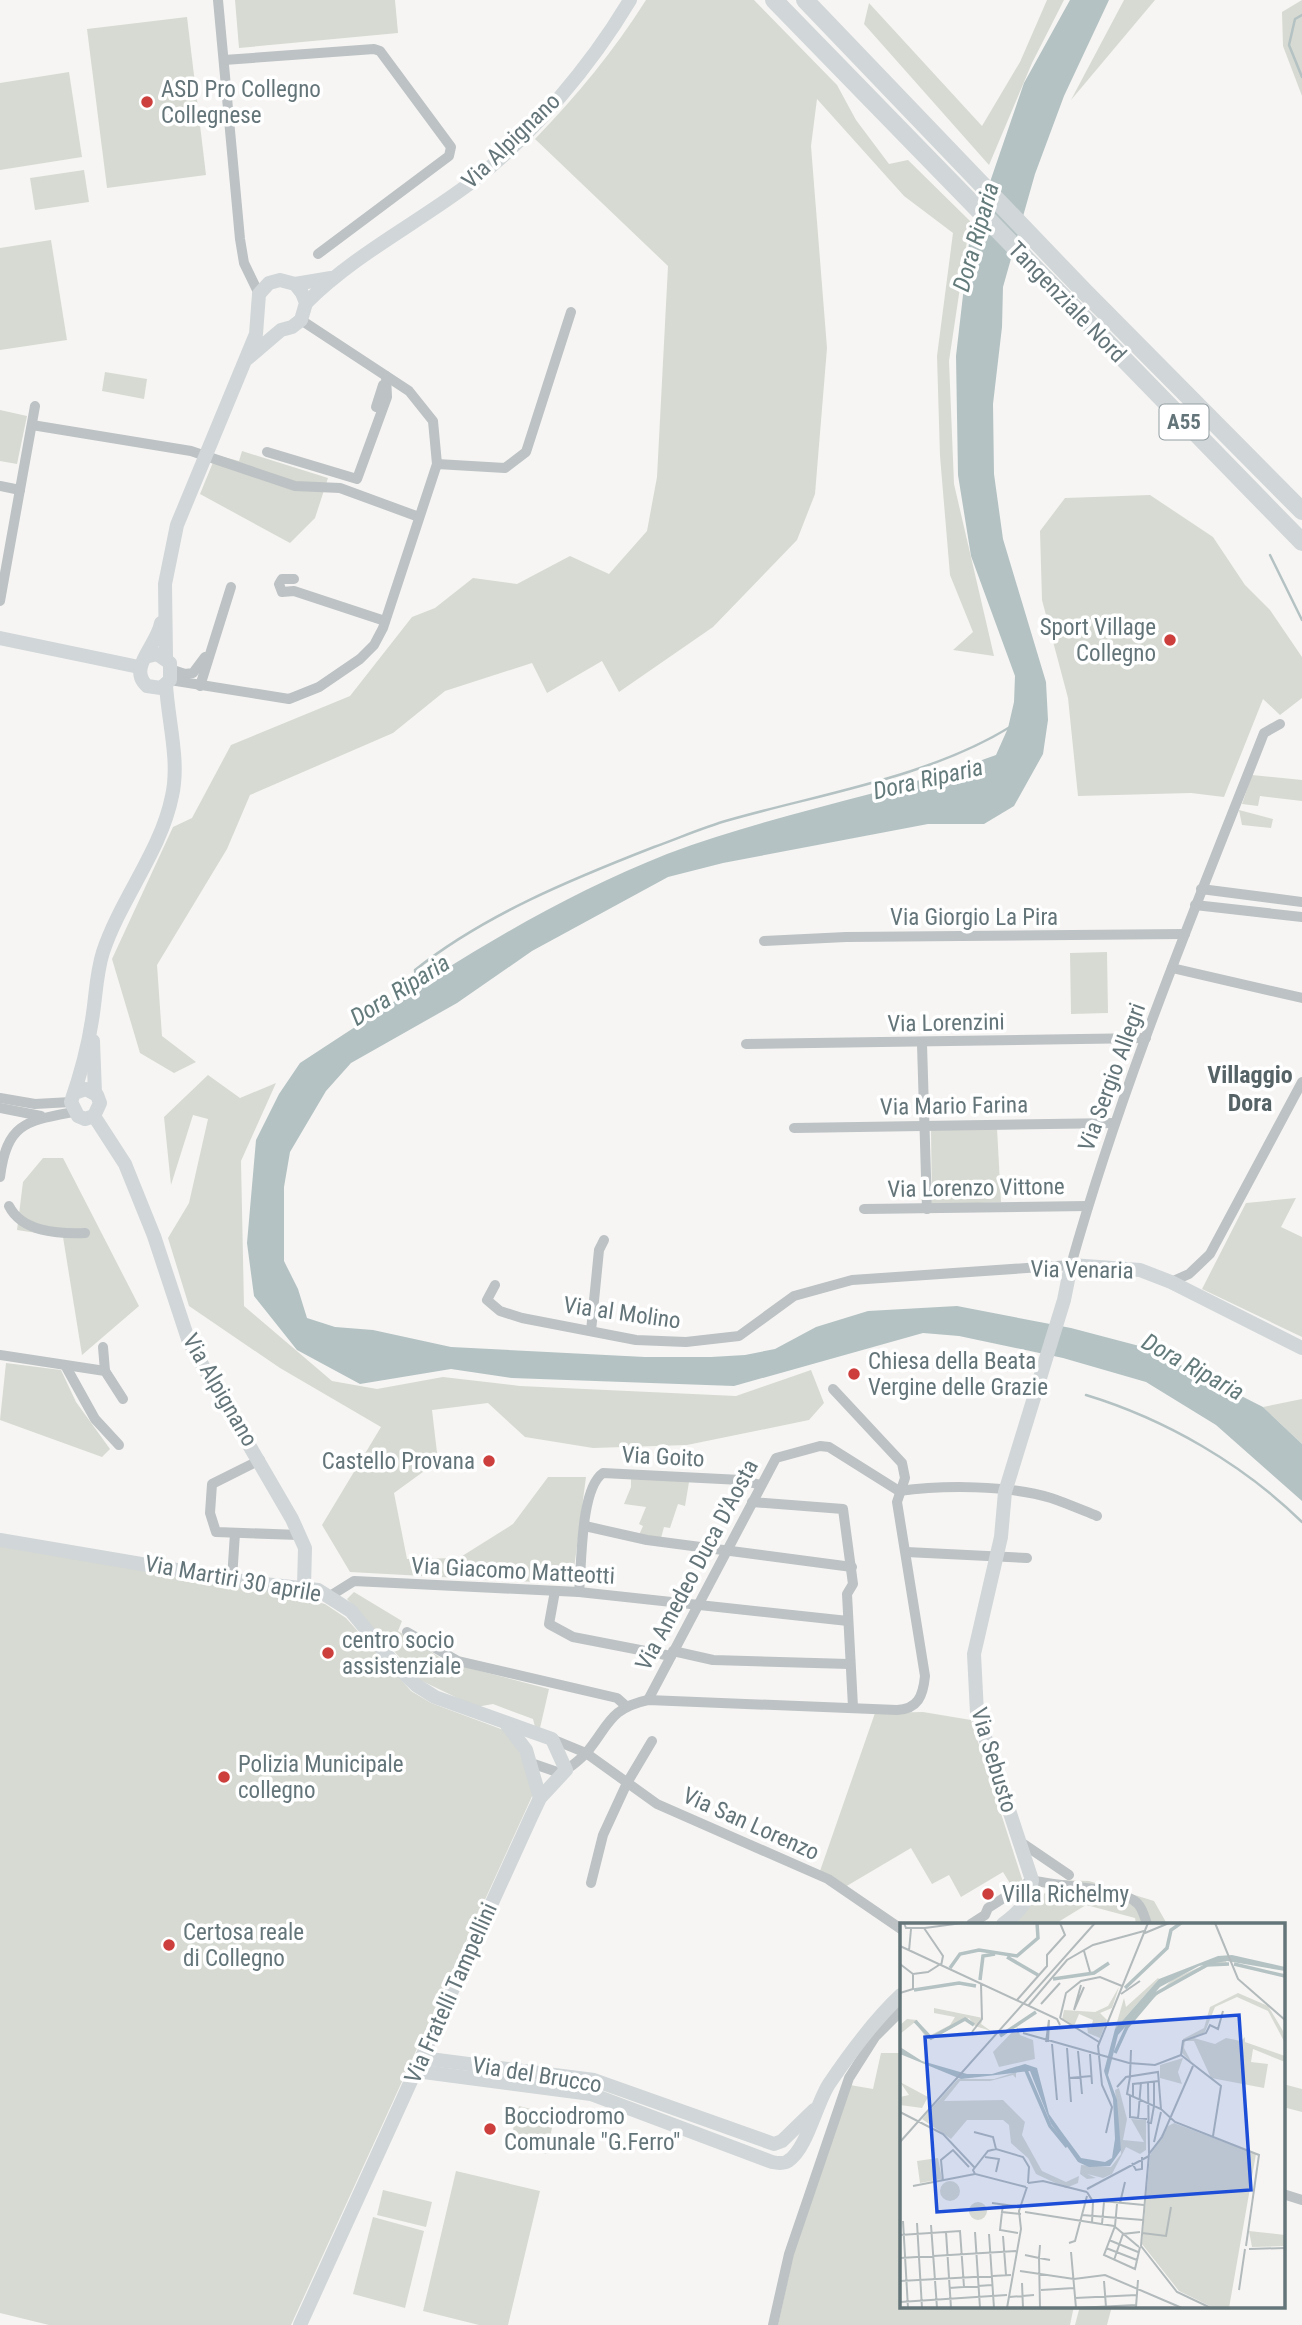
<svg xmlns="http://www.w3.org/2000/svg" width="1302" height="2325" font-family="'Roboto Condensed',sans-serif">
<rect width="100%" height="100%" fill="#f6f5f3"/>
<g fill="#d7dad2">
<polygon points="235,0 395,0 398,33 239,48"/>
<path d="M 646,0 L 754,0 L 837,85 L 856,120 L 889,164 L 908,160 L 970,221 L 949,361 L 954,484 L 994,656 L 953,650 L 973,632 L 950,575 L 940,456 L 937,356 L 953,233 L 904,196 L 817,99 L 811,146 L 827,348 L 815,494 L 797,540 L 713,627 L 619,692 L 602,661 L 547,693 L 532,663 L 445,691 L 393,733 L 250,795 L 227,849 L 157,965 L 162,1036 L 196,1062 L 174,1073 L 140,1053 L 112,959 L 173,827 L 192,818 L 231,745 L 350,696 L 412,617 L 435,608 L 473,578 L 517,584 L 570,556 L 609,574 L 647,531 L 657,477 L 668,266 L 535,139 C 577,95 614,51 646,0 Z"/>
<polygon points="1047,0 1064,0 1032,63 989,165 864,24 869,3 982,126 1020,62"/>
<polygon points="1124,0 1155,0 1071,100"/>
<polygon points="1302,0 1302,96 1283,46 1282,12"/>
<polygon points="187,17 206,175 107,188 87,29"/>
<polygon points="69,72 82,157 0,170 0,83"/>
<polygon points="84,170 89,202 35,210 30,178"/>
<polygon points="51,240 67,340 0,350 0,248"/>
<polygon points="105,372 147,379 144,399 102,391"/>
<polygon points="0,410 27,416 17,464 0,461"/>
<polygon points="242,451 328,478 315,518 290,543 200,494 216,455 239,461"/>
<polygon points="1150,495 1213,537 1245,585 1270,610 1302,657 1302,698 1280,715 1263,699 1224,797 1191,793 1078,796 1068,698 1042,600 1040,531 1065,498"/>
<polygon points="1252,775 1302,780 1302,801 1260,796 1258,806 1242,804"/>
<polygon points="1239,810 1273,819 1271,828 1242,825"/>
<polygon points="1107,952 1108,1013 1071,1014 1070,953"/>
<polygon points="208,1075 240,1098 276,1083 241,1161 244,1306 332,1381 377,1389 443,1377 520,1386 736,1396 811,1370 824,1403 809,1420 687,1445 593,1448 525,1437 488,1403 432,1410 438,1461 394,1493 407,1559 459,1558 513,1524 548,1477 586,1477 572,1584 350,1572 322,1525 381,1427 280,1368 189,1306 168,1238 189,1203 208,1119 193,1115 171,1185 164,1117"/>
<polygon points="997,1128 1001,1202 932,1205 931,1129"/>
<polygon points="43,1158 63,1158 139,1306 82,1355 63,1237 17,1230 23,1182"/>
<polygon points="1296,1198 1281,1227 1302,1237 1302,1337 1202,1289 1246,1203"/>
<polygon points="6,1363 61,1370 76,1402 110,1449 102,1457 0,1420"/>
<polygon points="1302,1399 1302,1444 1263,1407"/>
<polygon points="631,1477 689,1482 685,1506 678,1504 670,1528 664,1527 661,1538 639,1535 643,1526 639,1524 646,1507 624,1504 631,1487"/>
<polygon points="0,1546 288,1594 325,1604 346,1618 411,1691 431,1703 509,1732 518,1748 534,1792 291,2325 49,2325 0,2313"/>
<polygon points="354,1592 402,1621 398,1631 449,1663 549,1689 540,1728 535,1727 533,1719 493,1704 476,1707 420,1680 347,1599"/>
<polygon points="923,1712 971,1720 1023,1882 1014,1890 1003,1872 961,1897 949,1875 932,1884 911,1848 845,1887 820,1871 875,1713"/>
<polygon points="1060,1880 1089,1881 1154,1901 1167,1924 1136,1924 1135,1918 1086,1905 1055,1924 1009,1924"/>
<polygon points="881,2053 901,2053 901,2306 1074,2306 1070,2325 778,2325 794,2252 850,2085 873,2089"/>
<polygon points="1283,2084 1302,2089 1302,2112 1283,2107"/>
<polygon points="519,2106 555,2115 546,2154 509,2145"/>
<polygon points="456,2171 540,2191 508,2325 479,2325 423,2311"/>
<polygon points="383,2190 432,2202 426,2227 377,2215"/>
<polygon points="373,2217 424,2231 405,2308 353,2294"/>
<polygon points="1080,2306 1112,2306 1107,2325 1075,2325"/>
</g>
<path fill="#b4c2c3" d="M 1070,0 L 1109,0 L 1064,96 L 1035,174 L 1003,287 L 1002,327 L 993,404 L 994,474 L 1003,539 L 1046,682 L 1048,720 L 1043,754 L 1014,806 L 984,824 L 928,824 L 723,863 L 668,877 L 532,951 L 457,1003 L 351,1063 L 326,1091 L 290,1152 L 284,1187 L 284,1261 L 298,1289 L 307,1318 L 335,1327 L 373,1330 L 451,1347 L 645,1357 L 711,1357 L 745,1355 L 775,1349 L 816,1327 L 868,1311 L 957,1306 L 1071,1328 L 1147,1348 L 1263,1407 L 1302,1444 L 1302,1501 L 1216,1425 L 1146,1382 L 1063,1358 L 959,1336 L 923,1333 L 734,1386 L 512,1378 L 451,1369 L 360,1384 L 297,1350 L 254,1296 L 247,1243 L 256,1140 L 279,1094 L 300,1063 C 418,986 535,906 667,854 C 774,813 889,795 996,755 L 1008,728 L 1014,702 L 1015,676 L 971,556 L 958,475 L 956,356 L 969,243 L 1024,83 Z"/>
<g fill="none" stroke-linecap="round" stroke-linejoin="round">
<g stroke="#b4c2c3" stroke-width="2.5">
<polyline points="1302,15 1295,19 1289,45 1302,77"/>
<polyline points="1270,555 1302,620"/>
<path d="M 417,988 L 415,970 C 484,915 572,879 654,847 C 679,838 704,827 729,820 C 820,794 929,777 1010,727"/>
<path d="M 1086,1395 C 1165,1419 1243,1464 1302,1522"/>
</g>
<g stroke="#bdc2c4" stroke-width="10">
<polyline points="218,0 240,239 244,263 259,294"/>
<polyline points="224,60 374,49 380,51 451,147 449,156 318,254"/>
<polyline points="376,407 383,385"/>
<polyline points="32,425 191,451 295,486 340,488 419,517"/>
<polyline points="267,452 357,479 387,397 386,376"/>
<polyline points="437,464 505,468 526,452 571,312"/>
<polyline points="0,486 20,490"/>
<polyline points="294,579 282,579 279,584 282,592 294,591 385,621"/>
<polyline points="0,601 35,406"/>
<polyline points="173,670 185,674 193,673 205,657"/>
<polyline points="170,680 289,699 319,687 360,659 374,645 383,628 437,464 433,421 409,391 301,320"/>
<polyline points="200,686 231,587"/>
<polyline points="1201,889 1302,902"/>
<polyline points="1195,905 1302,917"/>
<polyline points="764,941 846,937 1185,934"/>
<polyline points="1172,968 1302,998"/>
<polyline points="746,1044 1146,1038"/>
<polyline points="922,1044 927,1209"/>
<polyline points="0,1098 35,1104 71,1102"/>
<polyline points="0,1108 41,1116"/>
<polyline points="794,1128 1115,1123"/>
<path d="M 0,1177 C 7,1123 26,1121 73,1112"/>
<path d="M 9,1206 C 22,1232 58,1234 85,1233"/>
<polyline points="864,1209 1088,1206"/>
<polyline points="1171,1282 1189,1274 1210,1254 1302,1082"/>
<path d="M 495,1285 L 487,1300 L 500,1311 L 522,1318 L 636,1340 L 686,1342 L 739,1336 L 794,1296 L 852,1280 L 1071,1265 C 1122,1083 1195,909 1264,733 L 1280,724"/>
<polyline points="591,1331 599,1250 604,1240"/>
<polyline points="103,1347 105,1371"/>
<polyline points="0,1355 105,1371 123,1399"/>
<polyline points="65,1365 95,1419 119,1445"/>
<polyline points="260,1460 212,1484 210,1513 216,1532 299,1535"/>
<path d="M 899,1491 C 943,1485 1008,1485 1051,1498 C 1066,1503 1082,1510 1097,1516"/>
<polyline points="752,1502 843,1509 853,1584 847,1594 853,1707"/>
<polyline points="585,1526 647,1540 852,1567"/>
<polyline points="906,1552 1027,1558"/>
<polyline points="232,1579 235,1533"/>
<polyline points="555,1591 549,1624 573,1637 671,1656"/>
<path d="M 579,1592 C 582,1564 580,1489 603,1473 L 741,1480 L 761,1485"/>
<polyline points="330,1596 354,1581 579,1592 848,1621"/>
<polyline points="407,1632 458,1661 617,1698 626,1706"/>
<polyline points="673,1651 713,1660 849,1664"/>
<polyline points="648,1700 776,1458 820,1446 829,1447 899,1491"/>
<polyline points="552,1739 586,1753 657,1804 828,1879 901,1929"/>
<polyline points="531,1763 563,1774"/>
<path d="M 566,1770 C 573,1765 581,1759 587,1752 C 609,1725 610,1708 648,1700 L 897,1710 C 918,1709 923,1696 925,1676 L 897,1502 L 905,1478 L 902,1463 L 833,1389"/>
<polyline points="1019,1841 1069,1875"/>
<polyline points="591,1883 603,1835 627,1783 652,1741"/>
<path d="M 971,1924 L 985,1915 L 988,1908 L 1032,1880 C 1056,1887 1123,1887 1138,1904 C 1143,1909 1145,1919 1147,1924"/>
<polyline points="1283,2194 1302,2200"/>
<polyline points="773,2325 789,2254 849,2078 875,2037 901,2011"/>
</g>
<g stroke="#d1d6d8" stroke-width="14">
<polyline points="295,284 331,278"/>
<path d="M 306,303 C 355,254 418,223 473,181 C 533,135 592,64 630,0"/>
<polyline points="0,638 139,667"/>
<path d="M 149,656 L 157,654 L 170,663 L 170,680 L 161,688 L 147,686 C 127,668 157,646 161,623"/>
<polyline points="166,658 165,584 177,525 256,334 259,294 269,283 280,280 295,284 302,293 306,303 301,320 292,327 281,330 247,359"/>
<polyline points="93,1041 95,1093"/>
<path d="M 75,1093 L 86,1089 L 97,1095 L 100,1103 L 94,1116 L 85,1119 L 78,1116 L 71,1102 C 80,1076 88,1047 92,1020 C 96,996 96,974 103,952 C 121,898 161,851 172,796 C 180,761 168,721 166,685"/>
<polyline points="94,1116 125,1164 154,1236 189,1342 292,1519 305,1548 304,1587"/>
<polyline points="0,1540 247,1582 318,1590 351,1611 397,1667 416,1685 435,1697 552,1739 566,1770 540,1798 531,1817 300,2325"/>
<polyline points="507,1725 526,1750 540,1798"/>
<path d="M 1003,1924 C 1019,1913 1030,1900 1032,1880 L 977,1713 L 974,1654 L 1001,1537 L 1005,1492 L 1064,1300 L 1071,1265 L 1140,1270 L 1171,1282 L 1302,1348"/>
<polyline points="422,2058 594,2080 774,2144 782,2141 814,2110"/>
<path d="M 416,2071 L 591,2094 L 772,2162 C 777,2163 784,2164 788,2161 C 807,2149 816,2104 829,2084 C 850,2053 874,2020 901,1995"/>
</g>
<g stroke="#d1d6d8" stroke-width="18">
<polyline points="774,0 1302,542"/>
<polyline points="805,0 1084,291 1302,511"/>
</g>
</g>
<g fill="#cc3f3c" stroke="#fff" stroke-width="2.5">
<circle cx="147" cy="102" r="7"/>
<circle cx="1170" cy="640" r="7"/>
<circle cx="854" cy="1374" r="7"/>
<circle cx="489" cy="1461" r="7"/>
<circle cx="328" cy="1653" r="7"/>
<circle cx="224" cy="1777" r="7"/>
<circle cx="988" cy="1894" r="7"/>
<circle cx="169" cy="1945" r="7"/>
<circle cx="490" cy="2129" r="7"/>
</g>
<g text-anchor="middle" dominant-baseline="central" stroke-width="7" stroke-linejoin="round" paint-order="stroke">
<rect fill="#fff" stroke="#929ea2" stroke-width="2" x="1159.5" y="404.5" width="49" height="35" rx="5"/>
<g font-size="21" font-weight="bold" fill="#64757a">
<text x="1184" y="422">A55</text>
</g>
<g font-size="23" fill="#64757a" stroke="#fff" text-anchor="start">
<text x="161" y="89">ASD Pro Collegno<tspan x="161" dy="26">Collegnese</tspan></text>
<text x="1156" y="627" text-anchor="end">Sport Village<tspan x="1156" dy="26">Collegno</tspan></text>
<text x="868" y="1361">Chiesa della Beata<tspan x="868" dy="26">Vergine delle Grazie</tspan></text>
<text x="475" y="1461" text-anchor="end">Castello Provana</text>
<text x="342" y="1640">centro socio<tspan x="342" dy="26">assistenziale</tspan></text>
<text x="238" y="1764">Polizia Municipale<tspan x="238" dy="26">collegno</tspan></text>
<text x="1002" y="1894">Villa Richelmy</text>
<text x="183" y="1932">Certosa reale<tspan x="183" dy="26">di Collegno</tspan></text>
<text x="504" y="2116">Bocciodromo<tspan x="504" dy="26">Comunale "G.Ferro"</tspan></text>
</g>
<g font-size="23" fill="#64757a" stroke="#fff">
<text transform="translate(511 141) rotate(-44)">Via Alpignano</text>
<text transform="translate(1067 302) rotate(46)">Tangenziale Nord</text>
<text x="974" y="917">Via Giorgio La Pira</text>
<text transform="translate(946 1023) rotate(-1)">Via Lorenzini</text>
<text transform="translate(1112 1077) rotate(-70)">Via Sergio Allegri</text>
<text transform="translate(954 1106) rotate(-1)">Via Mario Farina</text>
<text transform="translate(976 1188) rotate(-1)">Via Lorenzo Vittone</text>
<text transform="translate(1082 1270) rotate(1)">Via Venaria</text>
<text transform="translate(622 1313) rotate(8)">Via al Molino</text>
<text transform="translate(220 1390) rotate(60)">Via Alpignano</text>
<text transform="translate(663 1457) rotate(3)">Via Goito</text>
<text transform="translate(697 1565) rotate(-62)">Via Amedeo Duca D'Aosta</text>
<text transform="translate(513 1571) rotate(3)">Via Giacomo Matteotti</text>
<text transform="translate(233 1579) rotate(10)">Via Martiri 30 aprile</text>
<text transform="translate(994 1760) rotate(73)">Via Sebusto</text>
<text transform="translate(751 1824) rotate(24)">Via San Lorenzo</text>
<text transform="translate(451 1993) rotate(-66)">Via Fratelli Tampellini</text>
<text transform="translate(537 2075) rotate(9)">Via del Brucco</text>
</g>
<g font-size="24" font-style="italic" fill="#647b7c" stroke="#fff">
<text transform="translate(976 237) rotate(-74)">Dora Riparia</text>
<text transform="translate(928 779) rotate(-13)">Dora Riparia</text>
<text transform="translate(400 990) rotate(-32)">Dora Riparia</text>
<text transform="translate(1193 1367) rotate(29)">Dora Riparia</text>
</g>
<g font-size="24" font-weight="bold" fill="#556266" stroke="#fff">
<text x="1250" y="1075">Villaggio<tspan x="1250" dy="28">Dora</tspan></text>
</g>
</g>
<g transform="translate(900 1923)">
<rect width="385" height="385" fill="#f6f5f3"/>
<path d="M 326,38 L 328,42 L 309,43 L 263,67 L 234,92 L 273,56 L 311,39 ZM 258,55 L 259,56 L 215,106 L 224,75 L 226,84 ZM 219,64 L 212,85 L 200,90 L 207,97 L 200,115 L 188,110 L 187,103 L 191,105 L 193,97 L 179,91 L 174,103 L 162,97 L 164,87 L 195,89 L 208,83 ZM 338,70 L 368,83 L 383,108 L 385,120 L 368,88 L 337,74 L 315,84 L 305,109 L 294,115 L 315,121 L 326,115 L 341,118 L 345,114 L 345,119 L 385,133 L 385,139 L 353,126 L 351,139 L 368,141 L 364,165 L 311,155 L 294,118 L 285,118 L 284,125 L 292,140 L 281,129 L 283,116 L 304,105 L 310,84 ZM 34,85 L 83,95 L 81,101 L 91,108 L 75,103 L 69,95 L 32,116 L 27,116 L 15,99 L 0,111 L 0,102 L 7,96 L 17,97 L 29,113 L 50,102 L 55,94 L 34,90 ZM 117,104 L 120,112 L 133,117 L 135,136 L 99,144 L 93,129 ZM 283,135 L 278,149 L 282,161 L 260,155 L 260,142 ZM 116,149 L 116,155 L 113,152 L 90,158 L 60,158 L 44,178 L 103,177 L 125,199 L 122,212 L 142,248 L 166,259 L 179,253 L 178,260 L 166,265 L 136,251 L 128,235 L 111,220 L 109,202 L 103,197 L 67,197 L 51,216 L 22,196 L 58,156 L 94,156 ZM 0,159 L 28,174 L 22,185 L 0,182 L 0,174 L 9,172 ZM 219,165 L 227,196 L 223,217 L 244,219 L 231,196 L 246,197 L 246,227 L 240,231 L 226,224 L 212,251 L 203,255 L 187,251 L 196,255 L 187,256 L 180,251 L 181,242 L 211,244 L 221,231 L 215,167 ZM 274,200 L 356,231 L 329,385 L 314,385 L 279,368 L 242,321 L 250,232 L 266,204 ZM 38,235 L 42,256 L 20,260 L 17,238 ZM40 268a10 10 0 1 1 20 0a10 10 0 1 1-20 0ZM69 288a9 9 0 1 1 18 0a9 9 0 1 1-18 0ZM 349,308 L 385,312 L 385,323 L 352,324 Z" fill="#d7dad2"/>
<path d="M 332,32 L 385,44 L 385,48 L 327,38 L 299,43 L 260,64 L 218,112 L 208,152 L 217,177 L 221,227 L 210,243 L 189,244 L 178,239 L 151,201 L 130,148 L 61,156 L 0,131 L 0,124 L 22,138 L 67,151 L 92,151 L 125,141 L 137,145 L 149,191 L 161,208 L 181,235 L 205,239 L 212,235 L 215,216 L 213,176 L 204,148 L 215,106 L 259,56 L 318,33 Z" fill="#b4c2c3"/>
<path fill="none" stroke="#b4c2c3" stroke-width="3.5" d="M 107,34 L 138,52M 334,41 L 385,53M 50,45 L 60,31 L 79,27 L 117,33 L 138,15 L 137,0M 153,56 L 194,50 L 209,40M 80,57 L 83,33 L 95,31M 225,65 L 267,25 L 271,7 L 281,0M 14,67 L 59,60 L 76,63M 15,98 L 31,115 L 65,96 L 74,102M 100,113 L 136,89M 215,130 L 227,104 L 255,71 L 307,42 L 329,41M 125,145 L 150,203 L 167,224"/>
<path fill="none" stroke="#b3babc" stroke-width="2" d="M 4,0 L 6,5 L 25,5 L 62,0M 315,0 L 338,56 L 385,97M 24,5 L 43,33 L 41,43M 245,10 L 269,0M 0,23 L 157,96 L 160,102M 9,28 L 11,6M 184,28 L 190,49M 0,41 L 13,51 L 28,49 L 39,42M 181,62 L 174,87 L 184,64M 0,70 L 13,66 L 13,51M 221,71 L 240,58M 117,77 L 147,43 L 147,32 L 165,12 L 160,0M 141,81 L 160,60M 128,83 L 167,37 L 193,22 L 244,8M 160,95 L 166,70 L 181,58 L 200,54 L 222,63M 160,95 L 199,119M 72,109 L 82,96 L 81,61M 123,110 L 229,140 L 255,142 L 281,132M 146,119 L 149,97 L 148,119M 152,121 L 157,177M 167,125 L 171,179M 178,128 L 182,171M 190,131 L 192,161M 281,132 L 321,163 L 313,213M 281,132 L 283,118 L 306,110 L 310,102 L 318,106 L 323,88M 293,143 L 262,214 L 249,231 L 241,323 L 277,369 L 311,385M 230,153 L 231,127M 230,154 L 227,171 L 261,186 L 275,199 L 359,232 L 346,323M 169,155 L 192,153M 248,160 L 249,230M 217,164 L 226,154 L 258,149 L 261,186M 230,172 L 230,194 L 247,196M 233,174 L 233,161 L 259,158M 254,183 L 254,159M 0,189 L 43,211 L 75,245M 238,196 L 241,159M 247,199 L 251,200 L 254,183M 74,209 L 93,214 L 96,226M 206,210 L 212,184 L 202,162 L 198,123 L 248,0M 0,219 L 195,0M 254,219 L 261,189M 85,234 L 99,236 L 96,249M 232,240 L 236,247 L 242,246 L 242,234M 43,258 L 41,237 L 53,227 L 69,244M 128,260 L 143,258 L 187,269M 13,263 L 75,251M 126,264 L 75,251 L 73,247 L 88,228 L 96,226 L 123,234 L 129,244 L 128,260M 187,266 L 249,233M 187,269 L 192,277 L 244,282M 92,280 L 122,284M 220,280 L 225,259M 217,281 L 215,303 L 204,332 L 235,346 L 240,324M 103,282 L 102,289 L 121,291M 102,289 L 100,307 L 118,310M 125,289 L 214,303 L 239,324M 182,292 L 243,297M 3,298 L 8,385M 17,300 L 22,385M 192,300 L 193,279M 202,301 L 204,279M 31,302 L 37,385M 46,309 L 51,385M 75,309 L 80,385M 242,310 L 266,313 L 271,284M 89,311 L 94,385M 0,312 L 60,308 L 64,364M 103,313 L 106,352M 209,317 L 238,329M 169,320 L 175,318 L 187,273M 206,325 L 237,337M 349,326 L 385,325M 171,329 L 176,385M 125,332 L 139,335 L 140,322M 0,335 L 116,328M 214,337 L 223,311 L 240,309M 120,348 L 174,356 L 205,352 L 282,385M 0,358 L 111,352M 204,358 L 206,384M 122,360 L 123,385M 49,365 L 92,362M 141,367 L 174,365M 339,367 L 345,326M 109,374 L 134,372M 175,375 L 237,372M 0,379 L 107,372M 236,384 L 238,357M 107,385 L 121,306 L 119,288 L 127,264M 140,385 L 139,335 L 150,337M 177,385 L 236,382"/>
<path fill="#1d4ed8" fill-opacity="0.15" stroke="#1d4ed8" stroke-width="3.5" d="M 339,92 L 351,267 L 37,289 L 25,114 Z"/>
<rect width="385" height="385" fill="none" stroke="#64757a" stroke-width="3.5"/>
</g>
</svg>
